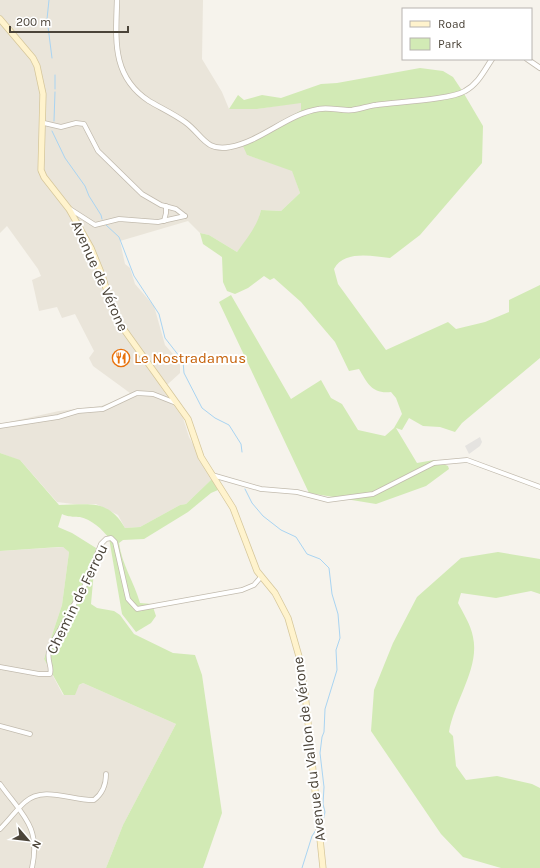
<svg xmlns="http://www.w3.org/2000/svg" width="540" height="868" font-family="Karla,sans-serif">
<rect width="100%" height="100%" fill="#f6f3ec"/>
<g fill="#eae5da">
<polygon points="0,0 203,0 202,59 222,92 229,109 257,109 301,102 301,110 279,123 247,155 292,170 300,193 281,211 261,210 258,221 252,233 237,252 209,235 200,233 188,221 120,241 125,264 130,268 135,284 154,306 165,345 180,362 180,373 168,384 160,386 183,418 189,437 212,479 186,504 180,505 140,527 125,528 118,515 96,504 73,504 57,502 21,461 0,453 0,424 59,411 101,406 112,402 130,393 93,366 89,358 94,351 75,314 62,318 57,307 39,311 32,280 41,276 38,269 7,226 0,233"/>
<polygon points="63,547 69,552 62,605 44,659 63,695 83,683 176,724 123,825 106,868 0,868 0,551"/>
</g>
<g fill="#d2eab5">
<path d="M 420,68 L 443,71 L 453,77 L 463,92 L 483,126 L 482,163 L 420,235 L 390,258 C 372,256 344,250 334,269 L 338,284 L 386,350 L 448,322 L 456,329 L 485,322 L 509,312 L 509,300 L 540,285 L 540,358 L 462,423 L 455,432 L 440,427 L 423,426 L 409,418 L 402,430 L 396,428 L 417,463 L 434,460 L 448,466 L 449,469 L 426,486 L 376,504 L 309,493 L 219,302 L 231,295 L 291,399 L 321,380 L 331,398 L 342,404 L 358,430 L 385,436 L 394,428 L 402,414 L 396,398 L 391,392 C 372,394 368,384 359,369 L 349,371 L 335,342 L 301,302 L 274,278 L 270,280 L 264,276 L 248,288 L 235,294 L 227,291 L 223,282 L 222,257 L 203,244 L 200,233 L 209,235 L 237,252 C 247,238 257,227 261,210 L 281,211 L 300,193 L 292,171 L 247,155 L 243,146 L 257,139 L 301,110 L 301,103 L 257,109 L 229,109 L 238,95 L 244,100 L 262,95 L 281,98 L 321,84 L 337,83 Z"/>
<path d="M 0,453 L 20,460 L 59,505 C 88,505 108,498 125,528 L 140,527 L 180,505 L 186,504 L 212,479 L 218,490 L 211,493 L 188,512 L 144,539 L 123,540 L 119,543 C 122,565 134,582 140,603 L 152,604 L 156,616 L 151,623 L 136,632 L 122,614 L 109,538 C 103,530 91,519 80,517 C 72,516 71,518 62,514 L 58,527 L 72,533 L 96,548 L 91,604 L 97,608 L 114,611 L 120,615 L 134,634 L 173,653 L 195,655 L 202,675 L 222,813 L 203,868 L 106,868 L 123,825 L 176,724 L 83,683 L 79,685 L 75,695 L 64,695 L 44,659 L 62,605 L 69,552 L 63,547 L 59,547 L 0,551 Z"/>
<path d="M 498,552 L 540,559 L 540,594 L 531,591 L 496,598 L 461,593 L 458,603 C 463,613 471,625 473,637 C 480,668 454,701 449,732 L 453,736 L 456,766 L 466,780 L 497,776 L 532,784 L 540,788 L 540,868 L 501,868 L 463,857 L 441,834 L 371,731 L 374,690 L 393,643 L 417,597 L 461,558 Z"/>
</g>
<polygon fill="#e5e3e0" points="480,437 482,442 480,446 469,454 465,446"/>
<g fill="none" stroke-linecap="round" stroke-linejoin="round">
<g stroke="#a9d4f2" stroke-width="1">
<polyline points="49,0 47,19 52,58"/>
<polyline points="55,75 55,89"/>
<polyline points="54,121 55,92"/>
<polyline points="52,131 65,158 85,186 89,196 101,215 102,219"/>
<polyline points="106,225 119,237 134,276 159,314 165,338 183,361 184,373 202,408 215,418 229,425 241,444 242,452"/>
<polyline points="245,489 252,503 263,516 281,530 296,537 307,554 320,559 329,568 332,594 338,614 340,638 336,650 337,670 325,709 324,732 322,737 320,753 324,787 323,804 325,812 322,825"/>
<polyline points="302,868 312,836 316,830"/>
</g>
<defs>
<g id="minor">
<polyline points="44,123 61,127 76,123 84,124 98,151 142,194 161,205 176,209 185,216"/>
<polyline points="70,209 95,225 119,219 158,222 185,216"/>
<polyline points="164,221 166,213 166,206"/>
<polyline points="0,426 58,417 78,411 103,409 137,393 153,394 176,403"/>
<polyline points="212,475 261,489 297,492 328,500 373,494 434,463 467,460 540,487"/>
<path d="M 0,667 L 39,674 L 50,674 C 53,666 45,660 50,647 L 85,585 L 101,544 L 106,539 L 111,538 L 115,542 L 128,599 L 137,609 L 242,590 L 254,585 L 260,578"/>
<polyline points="0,726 30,734"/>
<path d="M 0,784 C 22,815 41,826 32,868"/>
<path d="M 0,829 C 9,820 16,810 25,802 C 43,785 73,801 94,800 C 102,794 106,784 106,774"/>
</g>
<g id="tertiary">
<path d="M 117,0 C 116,39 111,76 149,101 C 161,108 174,114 185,122 C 202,134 205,152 230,147 C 262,141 287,114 319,109 C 330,107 341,111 352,110 C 360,109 368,106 376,105 C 395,102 450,100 465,91 C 478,84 484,71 492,59"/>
<polyline points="527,59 540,68"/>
</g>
<polyline id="secondary" points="0,19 33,58 37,66 43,94 41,170 44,177 69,209 91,248 102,275 114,314 120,324 188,419 201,457 233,508 257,571 275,593 288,618 300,660 305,693 323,868"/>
</defs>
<use href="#minor" stroke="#c2bbae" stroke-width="5.5"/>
<use href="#tertiary" stroke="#c2bbae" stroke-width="6"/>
<use href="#secondary" stroke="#d6c79b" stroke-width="7"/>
<use href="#minor" stroke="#fff" stroke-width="4"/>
<use href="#tertiary" stroke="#fff" stroke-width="4.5"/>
<use href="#secondary" stroke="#fff3cd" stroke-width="5.5"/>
</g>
<defs>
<symbol id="restaurant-ring" viewBox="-11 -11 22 22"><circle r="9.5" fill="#fff" stroke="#e8710a" stroke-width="1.5"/><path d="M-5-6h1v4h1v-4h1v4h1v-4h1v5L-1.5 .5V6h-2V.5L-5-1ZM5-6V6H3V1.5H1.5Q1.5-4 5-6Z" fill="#e8710a"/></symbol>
</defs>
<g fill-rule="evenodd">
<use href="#restaurant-ring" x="111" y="348" width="20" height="20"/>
</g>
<g text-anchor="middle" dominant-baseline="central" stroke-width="4" stroke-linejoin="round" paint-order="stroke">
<g font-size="15" fill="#4b4439" stroke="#fff">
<text transform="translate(100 276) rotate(66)">Avenue de Vérone</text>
<text transform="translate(77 599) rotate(-64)">Chemin de Ferrou</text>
<text transform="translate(309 749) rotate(-97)">Avenue du Vallon de Vérone</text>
</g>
<g font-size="15" fill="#c56008" stroke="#fff" text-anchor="start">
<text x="134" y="358">Le Nostradamus</text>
</g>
</g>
<rect x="402" y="8" width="130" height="52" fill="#ffffff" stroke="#b7b4b0"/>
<rect x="410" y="21" width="20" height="6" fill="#fff3cd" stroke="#b7b4b0"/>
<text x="438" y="28" font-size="12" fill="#4b4439">Road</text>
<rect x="410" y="38" width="20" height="12" fill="#d2eab5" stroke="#b7b4b0"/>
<text x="438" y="48" font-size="12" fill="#4b4439">Park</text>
<g transform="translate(28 840) rotate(118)" stroke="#ffffff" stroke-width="3" paint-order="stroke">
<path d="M0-3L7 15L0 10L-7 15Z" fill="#4b4439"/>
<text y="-6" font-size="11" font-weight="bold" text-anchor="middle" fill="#4b4439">N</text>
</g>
<path d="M10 26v6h118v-6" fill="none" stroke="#4b4439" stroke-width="2"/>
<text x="16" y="26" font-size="12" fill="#4b4439" stroke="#ffffff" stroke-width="3" paint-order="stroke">200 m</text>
</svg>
